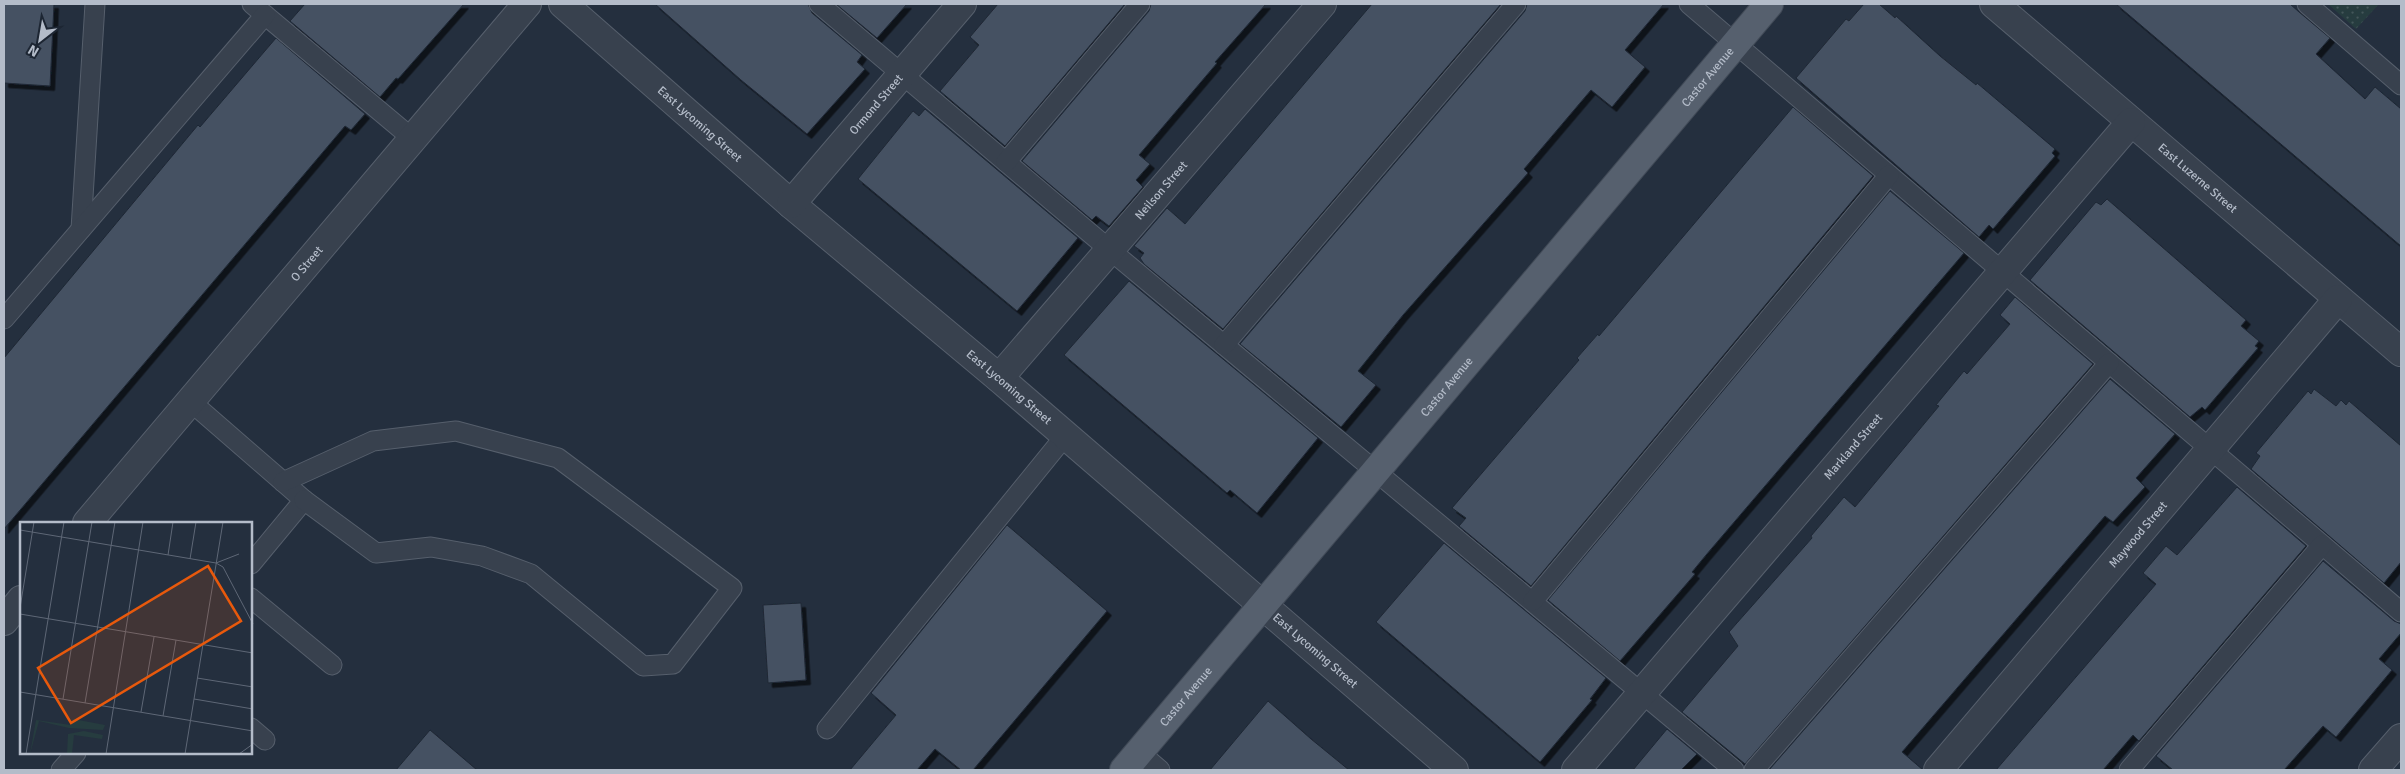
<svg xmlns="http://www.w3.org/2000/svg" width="2405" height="774" font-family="Signika,sans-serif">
<defs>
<pattern id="grass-dots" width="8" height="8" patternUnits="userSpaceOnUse" patternTransform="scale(1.25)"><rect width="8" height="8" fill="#263c3f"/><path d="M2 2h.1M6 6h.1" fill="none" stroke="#435659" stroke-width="1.8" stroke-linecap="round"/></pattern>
<filter id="shadow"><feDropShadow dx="4.5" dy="4.5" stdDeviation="0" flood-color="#0009"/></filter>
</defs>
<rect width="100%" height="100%" fill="#242f3e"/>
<polygon fill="url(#grass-dots)" points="2328,4 2379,4 2356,29"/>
<g fill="#455162" stroke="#1f2835" filter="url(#shadow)">
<polygon points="4,4 54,4 50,86 4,83"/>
<polygon points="305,4 464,4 398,79 396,78 380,97 290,21"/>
<polygon points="655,4 808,4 812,13 862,55 857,62 865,69 807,134 741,80"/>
<polygon points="836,4 907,4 877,38"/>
<polygon points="998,4 1125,4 1005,146 940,91 979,45 970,37"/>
<polygon points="1151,4 1266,4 1215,62 1217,63 1139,155 1150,164 1136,180 1143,187 1109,226 1096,216 1092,220 1022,161 1149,11"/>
<polygon points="1372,4 1501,4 1223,329 1144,264 1140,258 1144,253 1134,246 1167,208 1185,224"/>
<polygon points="1527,4 1664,4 1625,50 1645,67 1612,107 1591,90 1524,169 1528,173 1403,315 1358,371 1376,385 1341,427 1240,344 1525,11"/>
<polygon points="1864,4 1879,4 1895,18 1896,16 1940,56 1976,85 1977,83 2055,149 2052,153 2055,156 1993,229 1989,225 1979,237 1796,78 1846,19 1849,21"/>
<polygon points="2116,4 2290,4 2299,12 2330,38 2316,54 2365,99 2375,87 2401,109 2401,246"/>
<polygon points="276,38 365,114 351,130 345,126 4,529 4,358 198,125 200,127"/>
<polygon points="1793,107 1873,176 1531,586 1459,526 1466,518 1452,508 1579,360 1577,358 1598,334 1599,336"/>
<polygon points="925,109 1078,238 1017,311 858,179 913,111 919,116"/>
<polygon points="1890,191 1964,253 1706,555 1692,572 1695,574 1620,661 1548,600"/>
<polygon points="2107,199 2246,320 2241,326 2259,341 2255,346 2258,348 2205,410 2202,407 2190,417 2030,280 2096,202 2101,205"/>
<polygon points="1129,281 1318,438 1257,513 1230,490 1227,493 1064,355"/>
<polygon points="2015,297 2093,364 1745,764 1682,712 1738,646 1729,632 1812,538 1811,536 1844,497 1855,507 1939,406 1936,405 1964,371 1967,374 2010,324 2000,315"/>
<polygon points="2110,379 2175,434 2136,478 2145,487 2113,522 2105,516 1902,752 1923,770 1769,770"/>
<polygon points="2314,389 2336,406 2341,400 2346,405 2349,401 2401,446 2401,562 2384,583 2251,469 2260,456 2256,453 2308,391 2311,394"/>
<polygon points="2237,487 2306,546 2139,741 2133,735 2103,770 1996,770 2156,584 2143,573 2166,546 2177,555"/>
<polygon points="1007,525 1107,611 973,770 961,770 935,749 917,770 850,770 896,715 871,693"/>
<polygon points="1444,543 1606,678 1590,699 1592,700 1540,762 1376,622"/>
<polygon points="2323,561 2394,621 2401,624 2401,633 2379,659 2392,670 2336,737 2323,726 2284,770 2173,770 2156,756"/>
<polygon points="801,603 806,680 768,683 763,605"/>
<polygon points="1268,701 1311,739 1349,770 1210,770"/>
<polygon points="1667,729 1697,754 1681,770 1633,770"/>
<polygon points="430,730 477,770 396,770"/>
</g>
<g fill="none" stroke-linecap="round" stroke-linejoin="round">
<defs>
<g id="lane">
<polyline points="252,4 413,139"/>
<polyline points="819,4 1110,250 1734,770"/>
<polyline points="1689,4 2401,612"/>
<polyline points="2307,4 2401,85"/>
<polyline points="1006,162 1140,4"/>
<polyline points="81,229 95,4"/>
<polyline points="4,319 265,15"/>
<polyline points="1224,345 1516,4"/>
<polyline points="190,401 304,500 251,564"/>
<polyline points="283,482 373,441 456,431 558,458 732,588 673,664 643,666 531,574 482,556 431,547 376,553 304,500"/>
<polyline points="251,598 332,665"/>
<polyline points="1533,601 1889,175"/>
<polyline points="251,728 265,740"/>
<polyline points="827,729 1065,436"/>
<polyline points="1139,752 1160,770"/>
<polyline points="61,770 76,753"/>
<polyline points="1754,770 2109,363"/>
<polyline points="2129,770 2322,545"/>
</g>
<g id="street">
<path id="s1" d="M 563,4 L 791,204 L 999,378 L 1454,770"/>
<path id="s2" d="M 1994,4 L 2401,352"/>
<path id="s3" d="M 791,204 L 962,4"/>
<path id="s4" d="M 999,378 L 1322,4"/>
<path id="s5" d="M 87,523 L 527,4"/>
<polyline points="4,621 21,600"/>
<path id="s6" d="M 1576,770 L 2131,122"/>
<path id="s7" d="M 1938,770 L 2338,299"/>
<polyline points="2373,770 2401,738"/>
</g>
<g id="primary">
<path id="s8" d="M 1124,770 L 1769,4"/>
</g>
</defs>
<use href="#lane" stroke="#565f6c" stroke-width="21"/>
<use href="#street" stroke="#565f6c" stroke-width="30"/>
<use href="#primary" stroke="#414a57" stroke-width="30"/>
<use href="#lane" stroke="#38414e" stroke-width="19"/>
<use href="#street" stroke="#38414e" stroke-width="28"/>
<use href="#primary" stroke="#56606e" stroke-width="28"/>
</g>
<g text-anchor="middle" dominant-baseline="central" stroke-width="4" stroke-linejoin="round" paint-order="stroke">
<g font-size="12" fill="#b4bcc9" stroke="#1d2633">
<text stroke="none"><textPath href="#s8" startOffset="906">Castor Avenue</textPath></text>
<text stroke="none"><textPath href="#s3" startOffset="131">Ormond Street</textPath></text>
<text stroke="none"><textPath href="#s1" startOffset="182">East Lycoming Street</textPath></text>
<text stroke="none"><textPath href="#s2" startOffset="268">East Luzerne Street</textPath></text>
<text stroke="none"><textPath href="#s4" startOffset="248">Neilson Street</textPath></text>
<text stroke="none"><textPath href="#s5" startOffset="340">O Street</textPath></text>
<text stroke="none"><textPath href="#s1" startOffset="588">East Lycoming Street</textPath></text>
<text stroke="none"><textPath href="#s8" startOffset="501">Castor Avenue</textPath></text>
<text stroke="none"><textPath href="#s6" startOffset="426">Markland Street</textPath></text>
<text stroke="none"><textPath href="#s7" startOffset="309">Maywood Street</textPath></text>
<text stroke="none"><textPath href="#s1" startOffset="992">East Lycoming Street</textPath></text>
<text stroke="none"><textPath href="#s8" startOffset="96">Castor Avenue</textPath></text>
</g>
</g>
<g transform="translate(20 522)">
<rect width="232" height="232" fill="#242f3e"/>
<path d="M 53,197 L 85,203 L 83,208 L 49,206 L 19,199 L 10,232 L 16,198 L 51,203 ZM 64,209 L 83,213 L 82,217 L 54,213 L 52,232 L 47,232 L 48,212 Z" fill="#263c3f"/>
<path fill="none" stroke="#5e6776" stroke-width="1" d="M 0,8 L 196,41 L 203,45 L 233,102M 148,33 L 153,0M 170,37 L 176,0M 196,41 L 219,32M 0,86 L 14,0M 0,92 L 233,131M 177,156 L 233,165M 0,170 L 233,209M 43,177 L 72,0M 174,177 L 233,187M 65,181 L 95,0M 121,190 L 134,115M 143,194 L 156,118M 6,232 L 44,0M 86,232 L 123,0M 165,232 L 203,0M 219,232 L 233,222"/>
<path fill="#e8590c" fill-opacity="0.15" stroke="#e8590c" stroke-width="2.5" d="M 188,44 L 221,99 L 51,201 L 18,146 Z"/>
<rect width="232" height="232" fill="none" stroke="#b4bcc9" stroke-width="2.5"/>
</g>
<rect width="2405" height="774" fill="none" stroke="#b4bcc9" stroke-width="10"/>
<g transform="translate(40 40) rotate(211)" stroke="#1d2633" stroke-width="4" paint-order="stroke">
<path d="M0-4L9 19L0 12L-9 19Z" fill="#b4bcc9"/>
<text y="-8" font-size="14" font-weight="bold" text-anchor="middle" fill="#b4bcc9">N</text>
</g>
</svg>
